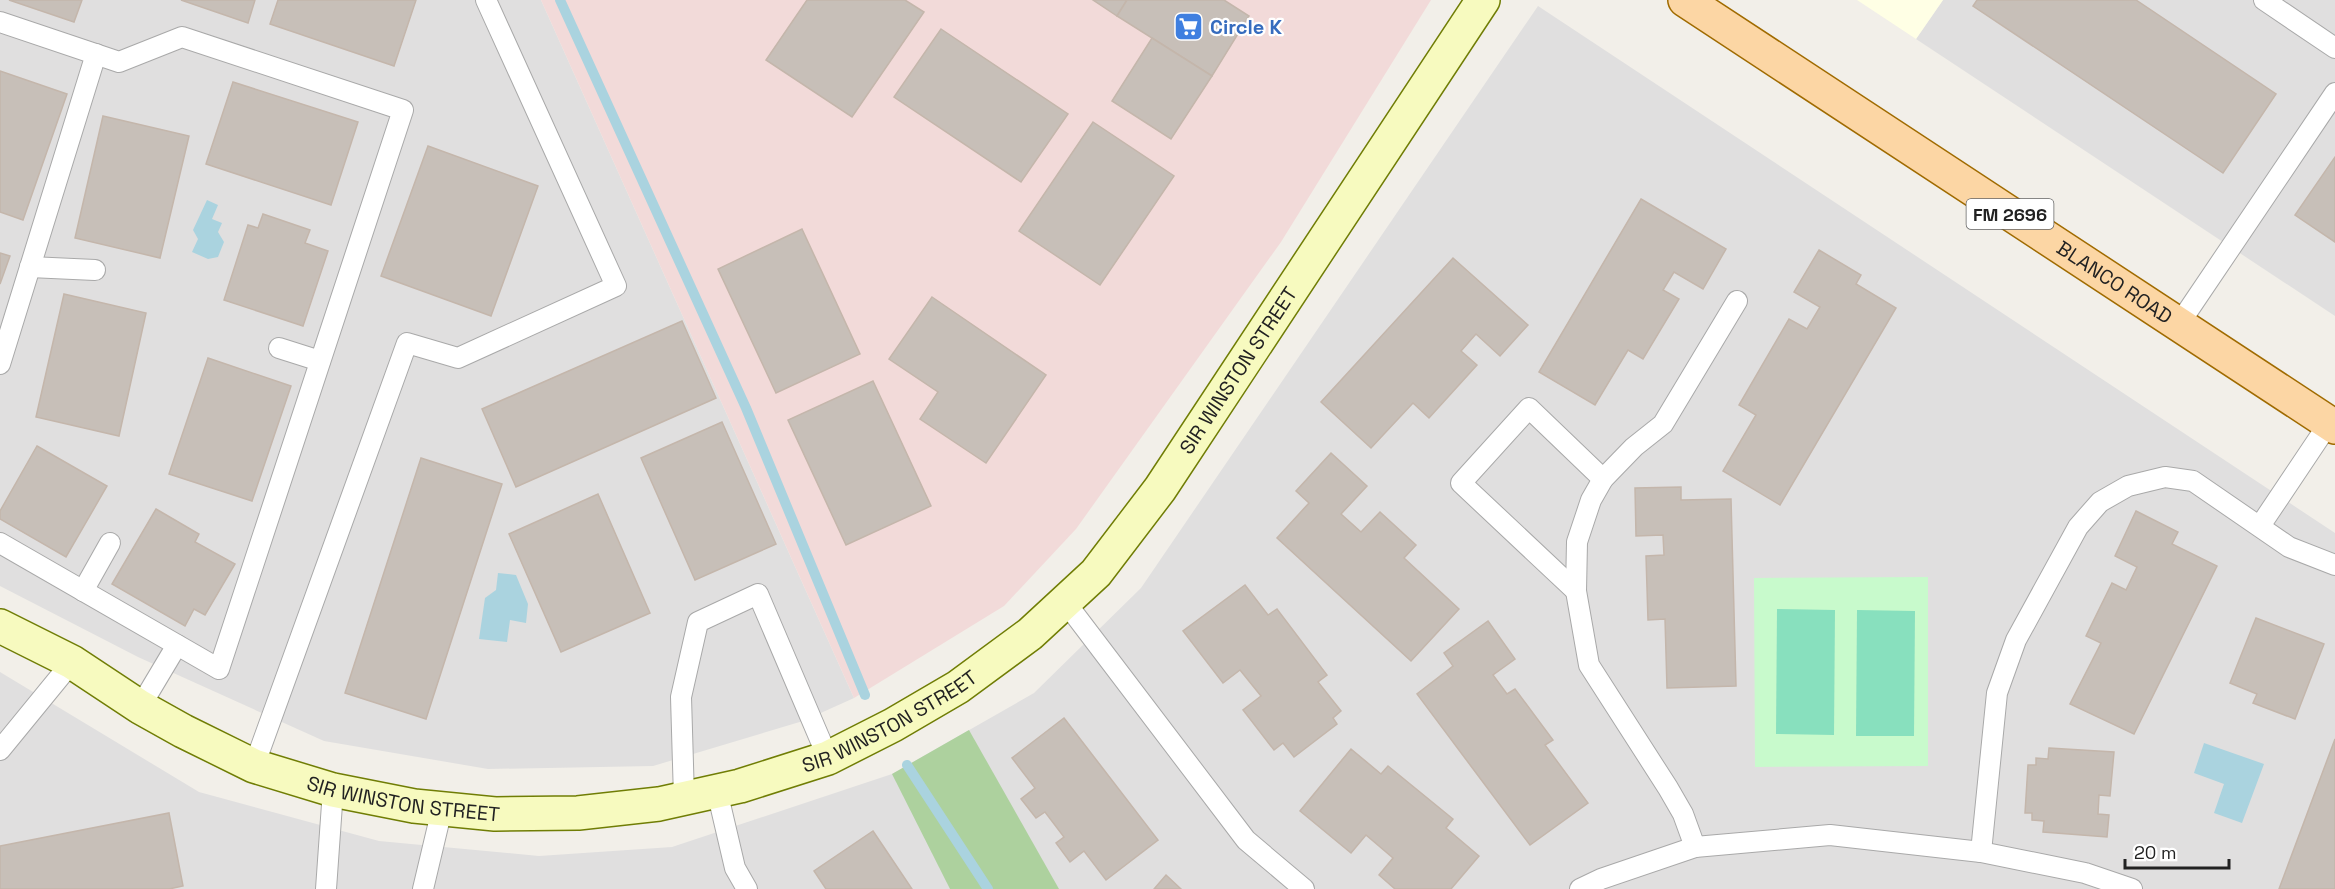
<svg xmlns="http://www.w3.org/2000/svg" width="2335" height="889" font-family="'Space Grotesk',sans-serif">
<rect width="100%" height="100%" fill="#f2efe9"/>
<g fill="#e0dfdf">
<polygon points="0,0 541,0 854,698 803,721 653,766 488,769 324,741 138,657 0,586"/>
<polygon points="1943,0 2335,0 2335,316 1916,39"/>
<polygon points="1538,6 2335,533 2335,889 0,889 0,672 199,792 379,841 539,856 672,847 892,774 1034,693 1141,588"/>
</g>
<polygon fill="#f2dad9" points="541,0 1431,0 1281,242 1076,529 1004,606 854,698"/>
<polygon fill="#ffffe5" points="1857,0 1943,0 1916,39"/>
<polygon fill="#add19e" points="969,730 1059,889 950,889 892,774"/>
<polygon fill="#c8facc" points="1928,577 1928,766 1755,767 1754,578"/>
<g fill="#88e0be">
<polygon points="1777,609 1835,610 1834,735 1776,734"/>
<polygon points="1857,610 1915,611 1914,736 1856,736"/>
</g>
<g fill="#aad3df">
<polygon points="207,200 218,205 212,219 222,223 218,232 224,242 218,257 208,259 192,252 198,239 193,230"/>
<polygon points="498,573 516,575 528,604 526,623 510,620 507,642 479,639 485,598 496,590"/>
<polygon points="2204,743 2264,764 2242,823 2214,813 2224,784 2194,773"/>
</g>
<g fill="none" stroke-linecap="round" stroke-linejoin="round">
<g stroke="#aad3df" stroke-width="10">
<polyline points="560,0 746,408 865,695"/>
<polyline points="907,765 988,889"/>
</g>
</g>
<g fill="#c7bfb8" stroke="#c4b6ab" stroke-width="1.5">
<polygon points="9,0 82,0 74,22"/>
<polygon points="181,0 255,0 248,23"/>
<polygon points="278,0 416,0 394,66 270,24"/>
<polygon points="807,0 905,0 924,12 852,117 766,60"/>
<polygon points="1093,0 1127,0 1117,16"/>
<polygon points="1127,0 1224,0 1249,16 1212,76 1117,16"/>
<polygon points="1977,0 2136,0 2276,94 2223,173 1973,6"/>
<polygon points="941,29 1068,114 1021,182 894,97"/>
<polygon points="1152,38 1212,76 1171,139 1112,101"/>
<polygon points="0,71 67,94 23,220 0,212"/>
<polygon points="233,82 358,122 331,205 206,164"/>
<polygon points="103,116 189,136 160,258 75,238"/>
<polygon points="1093,122 1174,176 1100,285 1019,231"/>
<polygon points="428,146 538,186 491,316 381,276"/>
<polygon points="2335,157 2335,242 2295,215"/>
<polygon points="1641,199 1726,249 1703,289 1674,272 1663,290 1679,299 1643,359 1628,350 1595,405 1539,372"/>
<polygon points="263,214 310,230 305,243 328,251 303,326 224,300 248,225 258,228"/>
<polygon points="802,229 860,354 776,393 718,269"/>
<polygon points="1819,250 1861,275 1856,284 1896,308 1780,505 1723,471 1756,415 1739,405 1789,319 1807,329 1820,307 1794,292"/>
<polygon points="0,253 10,256 0,284"/>
<polygon points="1453,258 1528,325 1500,356 1476,334 1461,351 1477,365 1429,418 1413,403 1371,448 1321,402"/>
<polygon points="64,294 146,313 119,436 36,417"/>
<polygon points="932,297 1046,375 986,463 920,419 938,392 889,359"/>
<polygon points="682,321 716,398 516,487 482,409"/>
<polygon points="208,358 291,386 252,501 169,474"/>
<polygon points="873,381 931,506 846,545 788,420"/>
<polygon points="722,422 776,544 695,580 641,458"/>
<polygon points="37,446 107,486 66,557 0,519 0,511"/>
<polygon points="1331,453 1367,486 1341,514 1361,532 1380,512 1416,545 1404,558 1459,609 1411,661 1277,538 1309,503 1296,491"/>
<polygon points="421,458 502,484 426,719 345,693"/>
<polygon points="1681,487 1681,500 1731,499 1736,686 1667,688 1665,619 1648,620 1646,556 1664,555 1663,535 1636,536 1635,488"/>
<polygon points="598,494 650,613 561,652 509,534"/>
<polygon points="156,509 199,534 195,542 235,564 205,615 194,609 185,626 112,584"/>
<polygon points="2136,511 2178,532 2172,544 2217,566 2134,734 2070,704 2101,643 2086,636 2112,583 2126,590 2137,567 2115,556"/>
<polygon points="1245,585 1268,615 1277,609 1327,675 1318,682 1341,711 1333,718 1337,724 1294,757 1283,743 1274,750 1243,710 1261,696 1240,670 1223,683 1183,631"/>
<polygon points="2256,618 2324,644 2295,719 2253,703 2257,694 2230,683"/>
<polygon points="1488,621 1515,659 1493,675 1507,694 1515,689 1553,740 1545,745 1588,803 1530,845 1417,694 1453,666 1444,653"/>
<polygon points="1064,718 1158,840 1106,880 1084,851 1070,862 1056,843 1064,837 1045,812 1036,818 1021,799 1035,788 1012,758"/>
<polygon points="2335,739 2335,889 2279,889"/>
<polygon points="2049,748 2114,752 2110,796 2099,795 2098,814 2109,815 2107,837 2043,832 2044,821 2032,820 2032,813 2025,813 2028,765 2036,765 2036,758 2048,759"/>
<polygon points="1351,749 1381,774 1388,766 1453,819 1446,828 1479,856 1451,889 1395,889 1379,875 1393,858 1366,835 1351,853 1300,811"/>
<polygon points="169,813 183,886 169,889 0,889 0,846"/>
<polygon points="873,831 912,889 826,889 814,871"/>
<polygon points="1166,875 1181,889 1154,889"/>
</g>
<g fill="none" stroke-linecap="round" stroke-linejoin="round">
<defs>
<g id="lane">
<polyline points="2264,0 2335,48"/>
<polyline points="0,22 119,62 182,37 403,110 219,669 0,543"/>
<polyline points="30,267 95,270"/>
<polyline points="2179,324 2335,93"/>
<polyline points="279,348 320,361"/>
<polyline points="0,364 96,54"/>
<polyline points="2260,526 2329,423"/>
<polyline points="83,591 110,543"/>
<polyline points="1576,591 1461,483 1529,408 1603,479"/>
<polyline points="1066,603 1246,840 1304,889"/>
<polyline points="140,707 177,645"/>
<polyline points="0,750 72,662"/>
<polyline points="254,766 407,343 458,358 616,286 486,0"/>
<polyline points="717,791 735,868 747,889"/>
<polyline points="684,798 681,697 698,622 758,594 828,758"/>
<polyline points="1695,847 1683,814 1668,788 1589,665 1576,591 1577,542 1591,500 1603,479 1634,447 1663,424 1737,301"/>
<polyline points="1981,852 1997,693 2016,640 2078,527 2100,502 2128,486 2165,477 2193,481 2289,547 2335,565"/>
<polyline points="326,889 333,790"/>
<polyline points="423,889 442,809"/>
<polyline points="1580,889 1601,879 1695,847 1830,835 1981,852 2085,873 2132,889"/>
</g>
<g id="secondary">
<path id="s1" d="M 0,626 L 72,662 L 140,707 L 183,731 L 254,766 L 333,790 L 414,806 L 495,814 L 578,813 L 659,804 L 740,786 L 828,758 L 893,725 L 958,687 L 1030,634 L 1096,573 L 1160,489 L 1483,0"/>
</g>
<g id="primary">
<path id="s2" d="M 1685,0 L 2335,427"/>
</g>
</defs>
<use href="#lane" stroke="#a9a9a9" stroke-width="22"/>
<use href="#secondary" stroke="#707d05" stroke-width="36"/>
<use href="#primary" stroke="#a06b00" stroke-width="36"/>
<use href="#lane" stroke="#fff" stroke-width="20"/>
<use href="#secondary" stroke="#f7fabf" stroke-width="33"/>
<use href="#primary" stroke="#fcd6a4" stroke-width="33"/>
</g>
<defs>
<symbol id="supermarket-square" viewBox="-11 -11 22 22"><rect x="-9" y="-9" width="18" height="18" rx="4" fill="#3f7fe0" stroke="#fff"/><path d="M-6-5.5h2.5l.6 2H6L4.5 2H-2.5L-4.4-4H-6ZM-1.5 3.2a1.3 1.3 0 1 0 .1 0ZM3 3.2a1.3 1.3 0 1 0 .1 0Z" fill="#fff"/></symbol>
</defs>
<g fill-rule="evenodd">
<use href="#supermarket-square" x="1172" y="10" width="33" height="33"/>
</g>
<g text-anchor="middle" dominant-baseline="central" stroke-width="4.5" stroke-linejoin="round" paint-order="stroke">
<rect fill="#fff" stroke="#646464" stroke-width="1.5" x="1966.5" y="199" width="87" height="30" rx="4.5"/>
<g font-size="18" font-weight="bold" fill="#222">
<text x="2010" y="214">FM 2696</text>
</g>
<g font-size="20" font-weight="bold" fill="#366cbe" stroke="#fff" text-anchor="start">
<text x="1210" y="27">Circle K</text>
</g>
<g font-size="20" fill="#222" stroke="#fff">
<text stroke="none"><textPath href="#s2" startOffset="514">BLANCO ROAD</textPath></text>
<text stroke="none"><textPath href="#s1" startOffset="1452">SIR WINSTON STREET</textPath></text>
<text stroke="none"><textPath href="#s1" startOffset="948">SIR WINSTON STREET</textPath></text>
<text stroke="none"><textPath href="#s1" startOffset="444">SIR WINSTON STREET</textPath></text>
</g>
</g>
<path d="M2125 859v9h104v-9" fill="none" stroke="#222222" stroke-width="3"/>
<text x="2134" y="859" font-size="18" fill="#222222" stroke="#ffffff" stroke-width="4.5" paint-order="stroke">20 m</text>
</svg>
